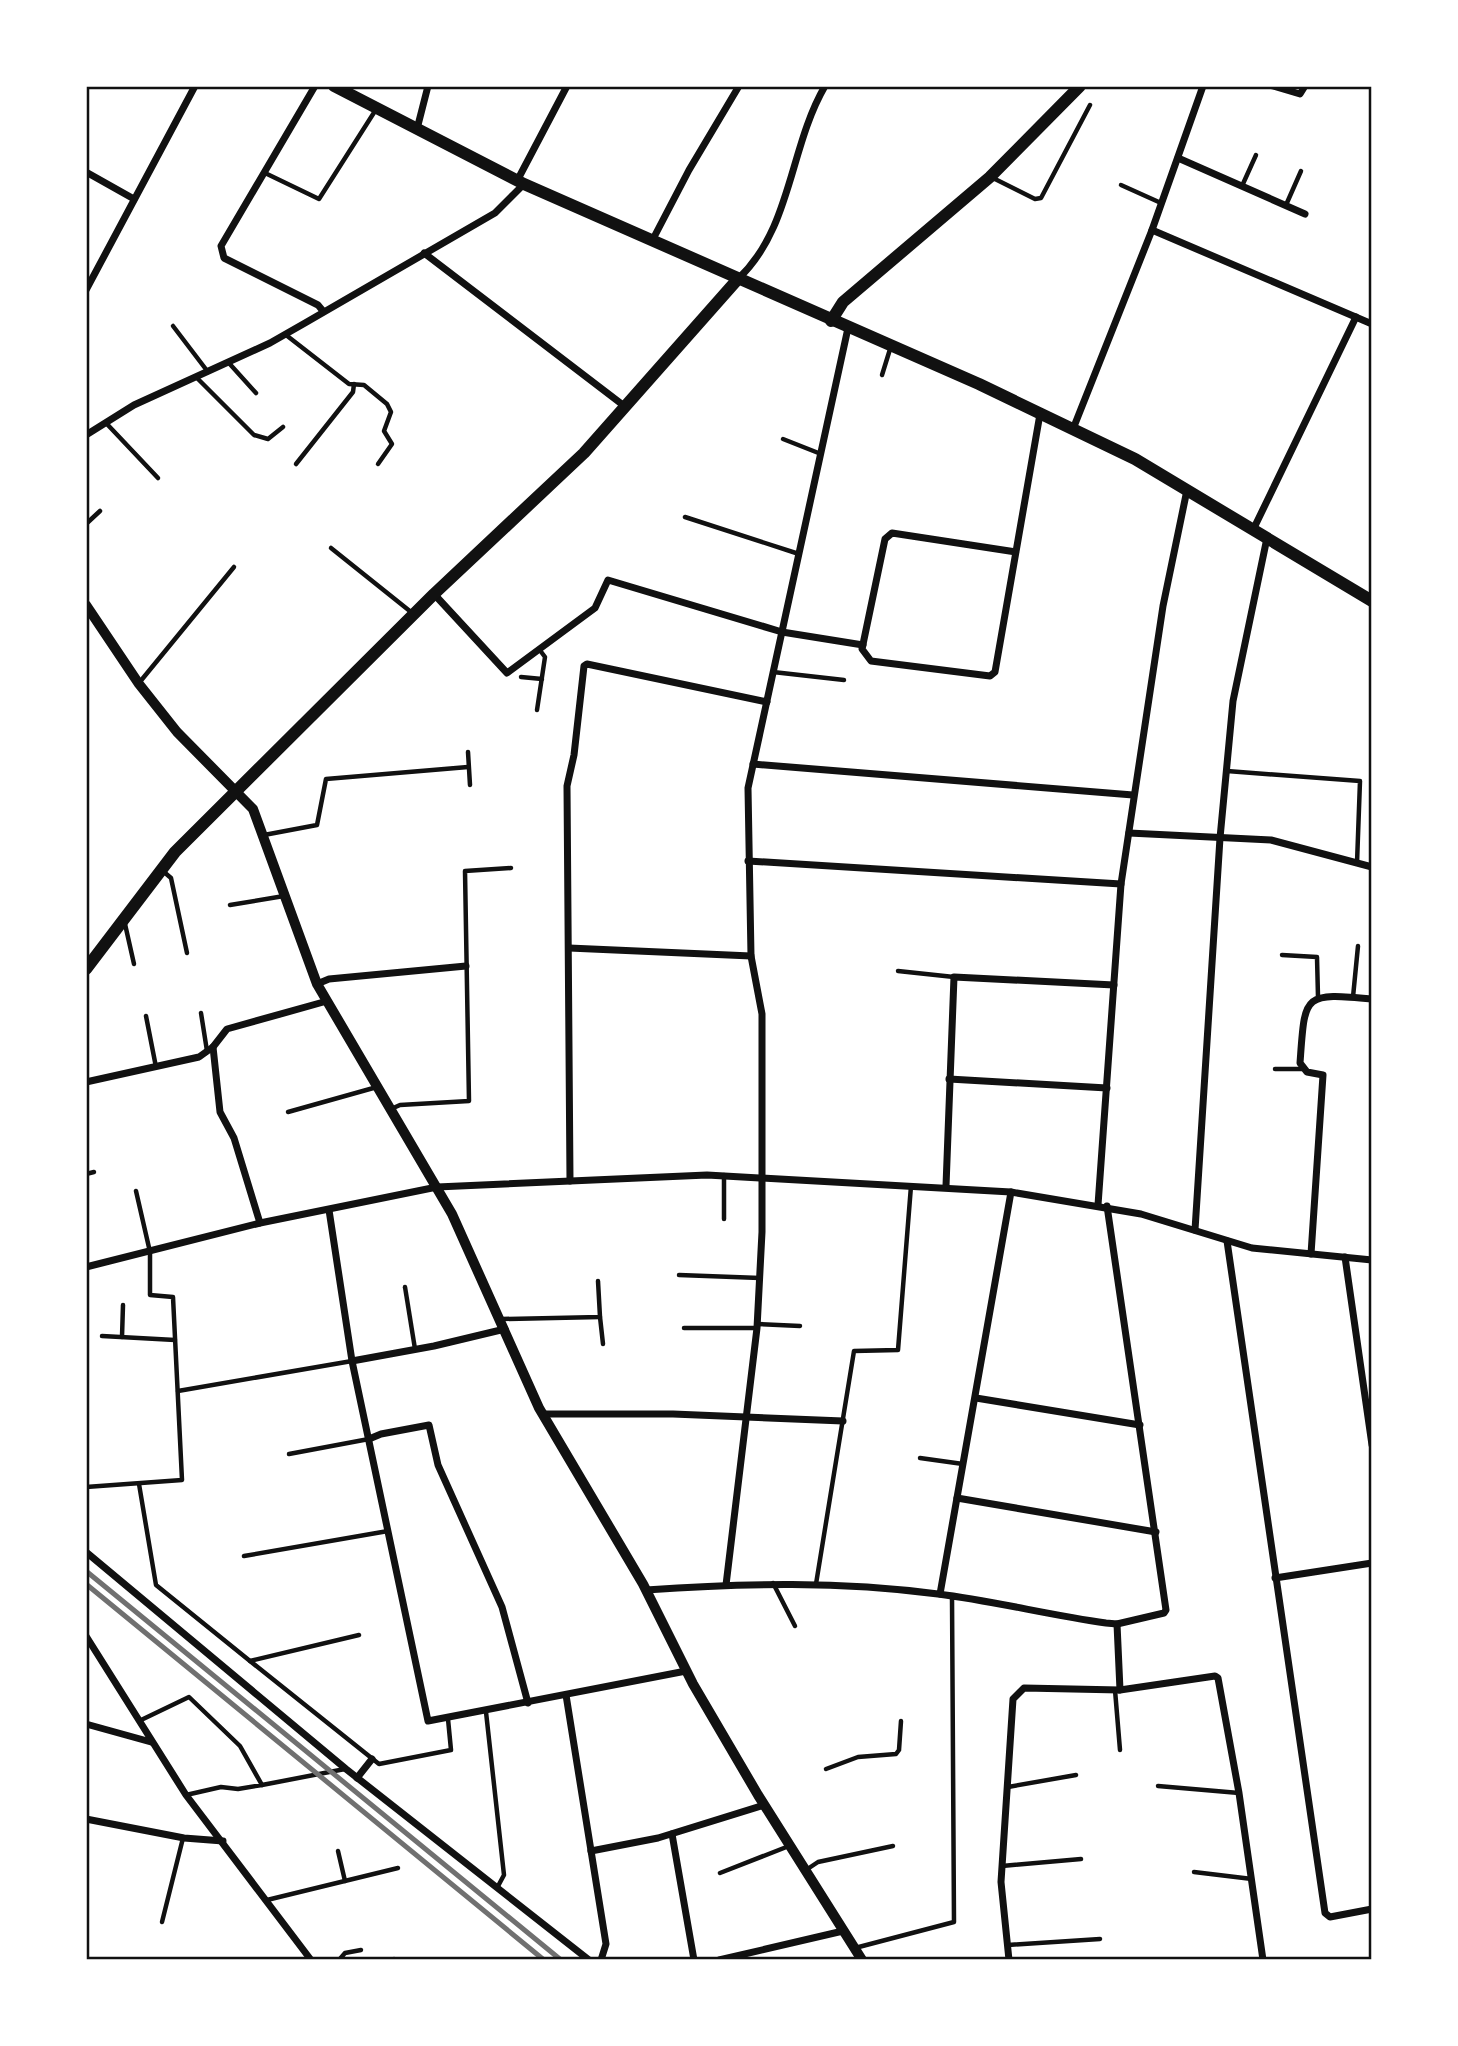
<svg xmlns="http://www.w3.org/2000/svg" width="1458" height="2046" font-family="'DM Sans',sans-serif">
<rect width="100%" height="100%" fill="#fff"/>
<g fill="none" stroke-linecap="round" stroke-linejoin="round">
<g stroke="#111" stroke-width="4.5">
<polyline points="265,173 319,199 375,111"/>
<polyline points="991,177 1035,199 1041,198 1090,105"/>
<polyline points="1121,185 1161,203"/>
<polyline points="1242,186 1256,155"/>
<polyline points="1286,205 1301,171"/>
<polyline points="173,326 208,372"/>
<polyline points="286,335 349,384 364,385 387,404 391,412 384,431 392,444 378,464"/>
<polyline points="228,362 256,393"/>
<polyline points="882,375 891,346"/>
<polyline points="196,377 254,435 268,439 283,427"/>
<polyline points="106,423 158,478"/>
<polyline points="783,439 821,454"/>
<polyline points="296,464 353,392 354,384"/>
<polyline points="685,517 799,554"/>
<polyline points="86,524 100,511"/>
<polyline points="331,548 411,612"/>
<polyline points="773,672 844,680"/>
<polyline points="521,677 542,679"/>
<polyline points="139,683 234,567"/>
<polyline points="537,710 545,657 539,649"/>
<polyline points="468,752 470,785"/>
<polyline points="1227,771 1360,781 1357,863"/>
<polyline points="264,835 317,825 326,779 468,767"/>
<polyline points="164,872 171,878 187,953"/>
<polyline points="230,905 284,896"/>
<polyline points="125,924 134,964"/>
<polyline points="1282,955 1317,957 1318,997"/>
<polyline points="898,971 954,977"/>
<polyline points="1353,997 1358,946"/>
<polyline points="201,1013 207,1051"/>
<polyline points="146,1016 156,1067"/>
<polyline points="1275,1069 1302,1069"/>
<polyline points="391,1109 400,1105 469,1101 465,871 511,868"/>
<polyline points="288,1112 377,1087"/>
<polyline points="86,1174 94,1172"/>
<polyline points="724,1175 724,1219"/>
<polyline points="679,1275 760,1278"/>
<polyline points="405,1287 415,1349"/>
<polyline points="600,1317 603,1344"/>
<polyline points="502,1319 600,1317 598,1281"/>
<polyline points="757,1324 800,1326"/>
<polyline points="684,1328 757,1328"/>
<polyline points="102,1336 175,1340"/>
<polyline points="122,1337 123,1305"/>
<polyline points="178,1391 352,1361"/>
<polyline points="289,1454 369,1439"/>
<polyline points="920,1458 963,1464"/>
<polyline points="139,1484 156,1585 250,1661"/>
<polyline points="86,1487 182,1480 173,1297 150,1295 150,1252 136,1191"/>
<polyline points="244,1556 388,1531"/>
<polyline points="773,1583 795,1626"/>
<polyline points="816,1584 854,1351 898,1350 911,1186"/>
<polyline points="359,1635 250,1661 379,1764 451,1750 448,1719"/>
<polyline points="1115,1690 1120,1750"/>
<polyline points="486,1712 504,1875 497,1888"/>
<polyline points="139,1721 189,1697 240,1746 262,1785 238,1789 221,1787 186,1795"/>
<polyline points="826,1769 858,1757 896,1754 899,1750 901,1721"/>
<polyline points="262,1785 345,1769"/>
<polyline points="1158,1786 1239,1793"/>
<polyline points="1008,1787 1076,1775"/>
<polyline points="338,1851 345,1881"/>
<polyline points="1002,1866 1081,1859"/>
<polyline points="806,1870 818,1862 893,1846"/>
<polyline points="1194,1872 1252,1879"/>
<polyline points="720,1873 789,1846"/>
<polyline points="267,1900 398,1868"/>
<polyline points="162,1922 183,1838"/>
<polyline points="1008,1945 1100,1939"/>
<polyline points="855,1948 954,1922 952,1597"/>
<polyline points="394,1959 394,1960"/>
<polyline points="339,1960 345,1953 361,1950"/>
</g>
<g stroke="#111" stroke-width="7">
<polyline points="315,86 221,246 224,258 318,305 323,311"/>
<polyline points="1273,86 1300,94 1305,86"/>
<polyline points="417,129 428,86"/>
<polyline points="1178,158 1305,214"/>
<polyline points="86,172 134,199"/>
<polyline points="517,181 567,86"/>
<polyline points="1152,230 1372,324"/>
<polyline points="652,241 689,170 739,86"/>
<polyline points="424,253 623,405"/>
<path d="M 738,279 C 792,228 789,148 825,86"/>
<polyline points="86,290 195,86"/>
<polyline points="1073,429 1152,230 1203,86"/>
<polyline points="86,435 134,405 270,343 305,323 495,213 524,184"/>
<polyline points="1253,530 1356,317"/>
<polyline points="1016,552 892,533 885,539 862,649 871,661 990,676 995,672 1040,414"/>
<polyline points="434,594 507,673 595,608 608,580 782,632 863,645"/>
<polyline points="753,764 1133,795"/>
<polyline points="1129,833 1271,840 1372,867"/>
<polyline points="748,861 1121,884"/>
<polyline points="569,948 751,956"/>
<polyline points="317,984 329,979 466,966"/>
<polyline points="213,1047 220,1112 234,1138 260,1223"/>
<polyline points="949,1079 1107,1088"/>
<polyline points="86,1082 199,1057 213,1047 227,1029 327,1001"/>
<polyline points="570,1181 567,786 574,755 584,666 587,664 767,702"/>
<polyline points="946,1186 954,977 1114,985"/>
<polyline points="1098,1205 1121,884 1163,606 1187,490"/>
<polyline points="329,1210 352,1361 428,1721 686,1671"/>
<polyline points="1195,1230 1220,838 1233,701 1267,538"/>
<polyline points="1227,1241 1325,1913 1330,1917 1372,1909"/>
<path d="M 1311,1254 L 1323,1075 L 1307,1072 L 1300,1063 C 1305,995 1302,992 1372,999"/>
<polyline points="1345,1257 1372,1445"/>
<polyline points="86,1267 260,1223 437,1187 707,1175 1011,1192 1141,1214 1252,1248 1372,1260"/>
<polyline points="352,1361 434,1346 505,1329"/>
<polyline points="976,1398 1140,1425"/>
<polyline points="543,1414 673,1414 843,1421"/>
<polyline points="369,1439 381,1434 429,1425 438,1465 502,1607 528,1703"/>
<polyline points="957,1498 1156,1532"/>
<polyline points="86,1552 346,1769 589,1960"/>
<polyline points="1275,1578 1372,1563"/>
<polyline points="726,1585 757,1328 762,1232 762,1014 751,956 748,788 848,328"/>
<path d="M 646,1590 C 744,1583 840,1581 938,1594 C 994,1601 1049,1615 1106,1623 L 1117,1624 L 1164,1613 L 1166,1610 L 1107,1206"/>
<polyline points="940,1594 1011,1192"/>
<polyline points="1117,1624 1120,1690"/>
<polyline points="86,1636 186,1795 311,1960"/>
<polyline points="566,1695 606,1944 601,1960"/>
<polyline points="86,1724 151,1742"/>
<polyline points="357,1778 372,1759"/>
<polyline points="86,1819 184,1838 223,1841"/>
<polyline points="672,1834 694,1960"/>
<polyline points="591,1851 658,1838 764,1805"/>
<polyline points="719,1960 843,1931"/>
<polyline points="1009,1960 1001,1882 1013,1699 1024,1688 1120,1690 1215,1676 1218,1678 1239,1793 1263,1960"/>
</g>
<polyline stroke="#111" stroke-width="10" points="86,605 139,684 177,732 253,809 317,984 452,1214 539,1408 643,1584 693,1684 758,1795 862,1960"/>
<polyline stroke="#111" stroke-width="12" points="86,969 175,852 434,594 584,453 737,280"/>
<g stroke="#111" stroke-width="12">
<polyline points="334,86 524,184 979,384 1135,459 1372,601"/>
<polyline points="831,321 843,302 990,177 1080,86"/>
</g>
<g stroke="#707070" stroke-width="5">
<polyline points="86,1571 561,1960"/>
<polyline points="86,1584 544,1960"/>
</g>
</g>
<rect width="1458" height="2046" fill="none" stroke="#ffffff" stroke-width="175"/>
<rect x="88" y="88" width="1282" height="1870" fill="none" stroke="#111" stroke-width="2.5"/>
</svg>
